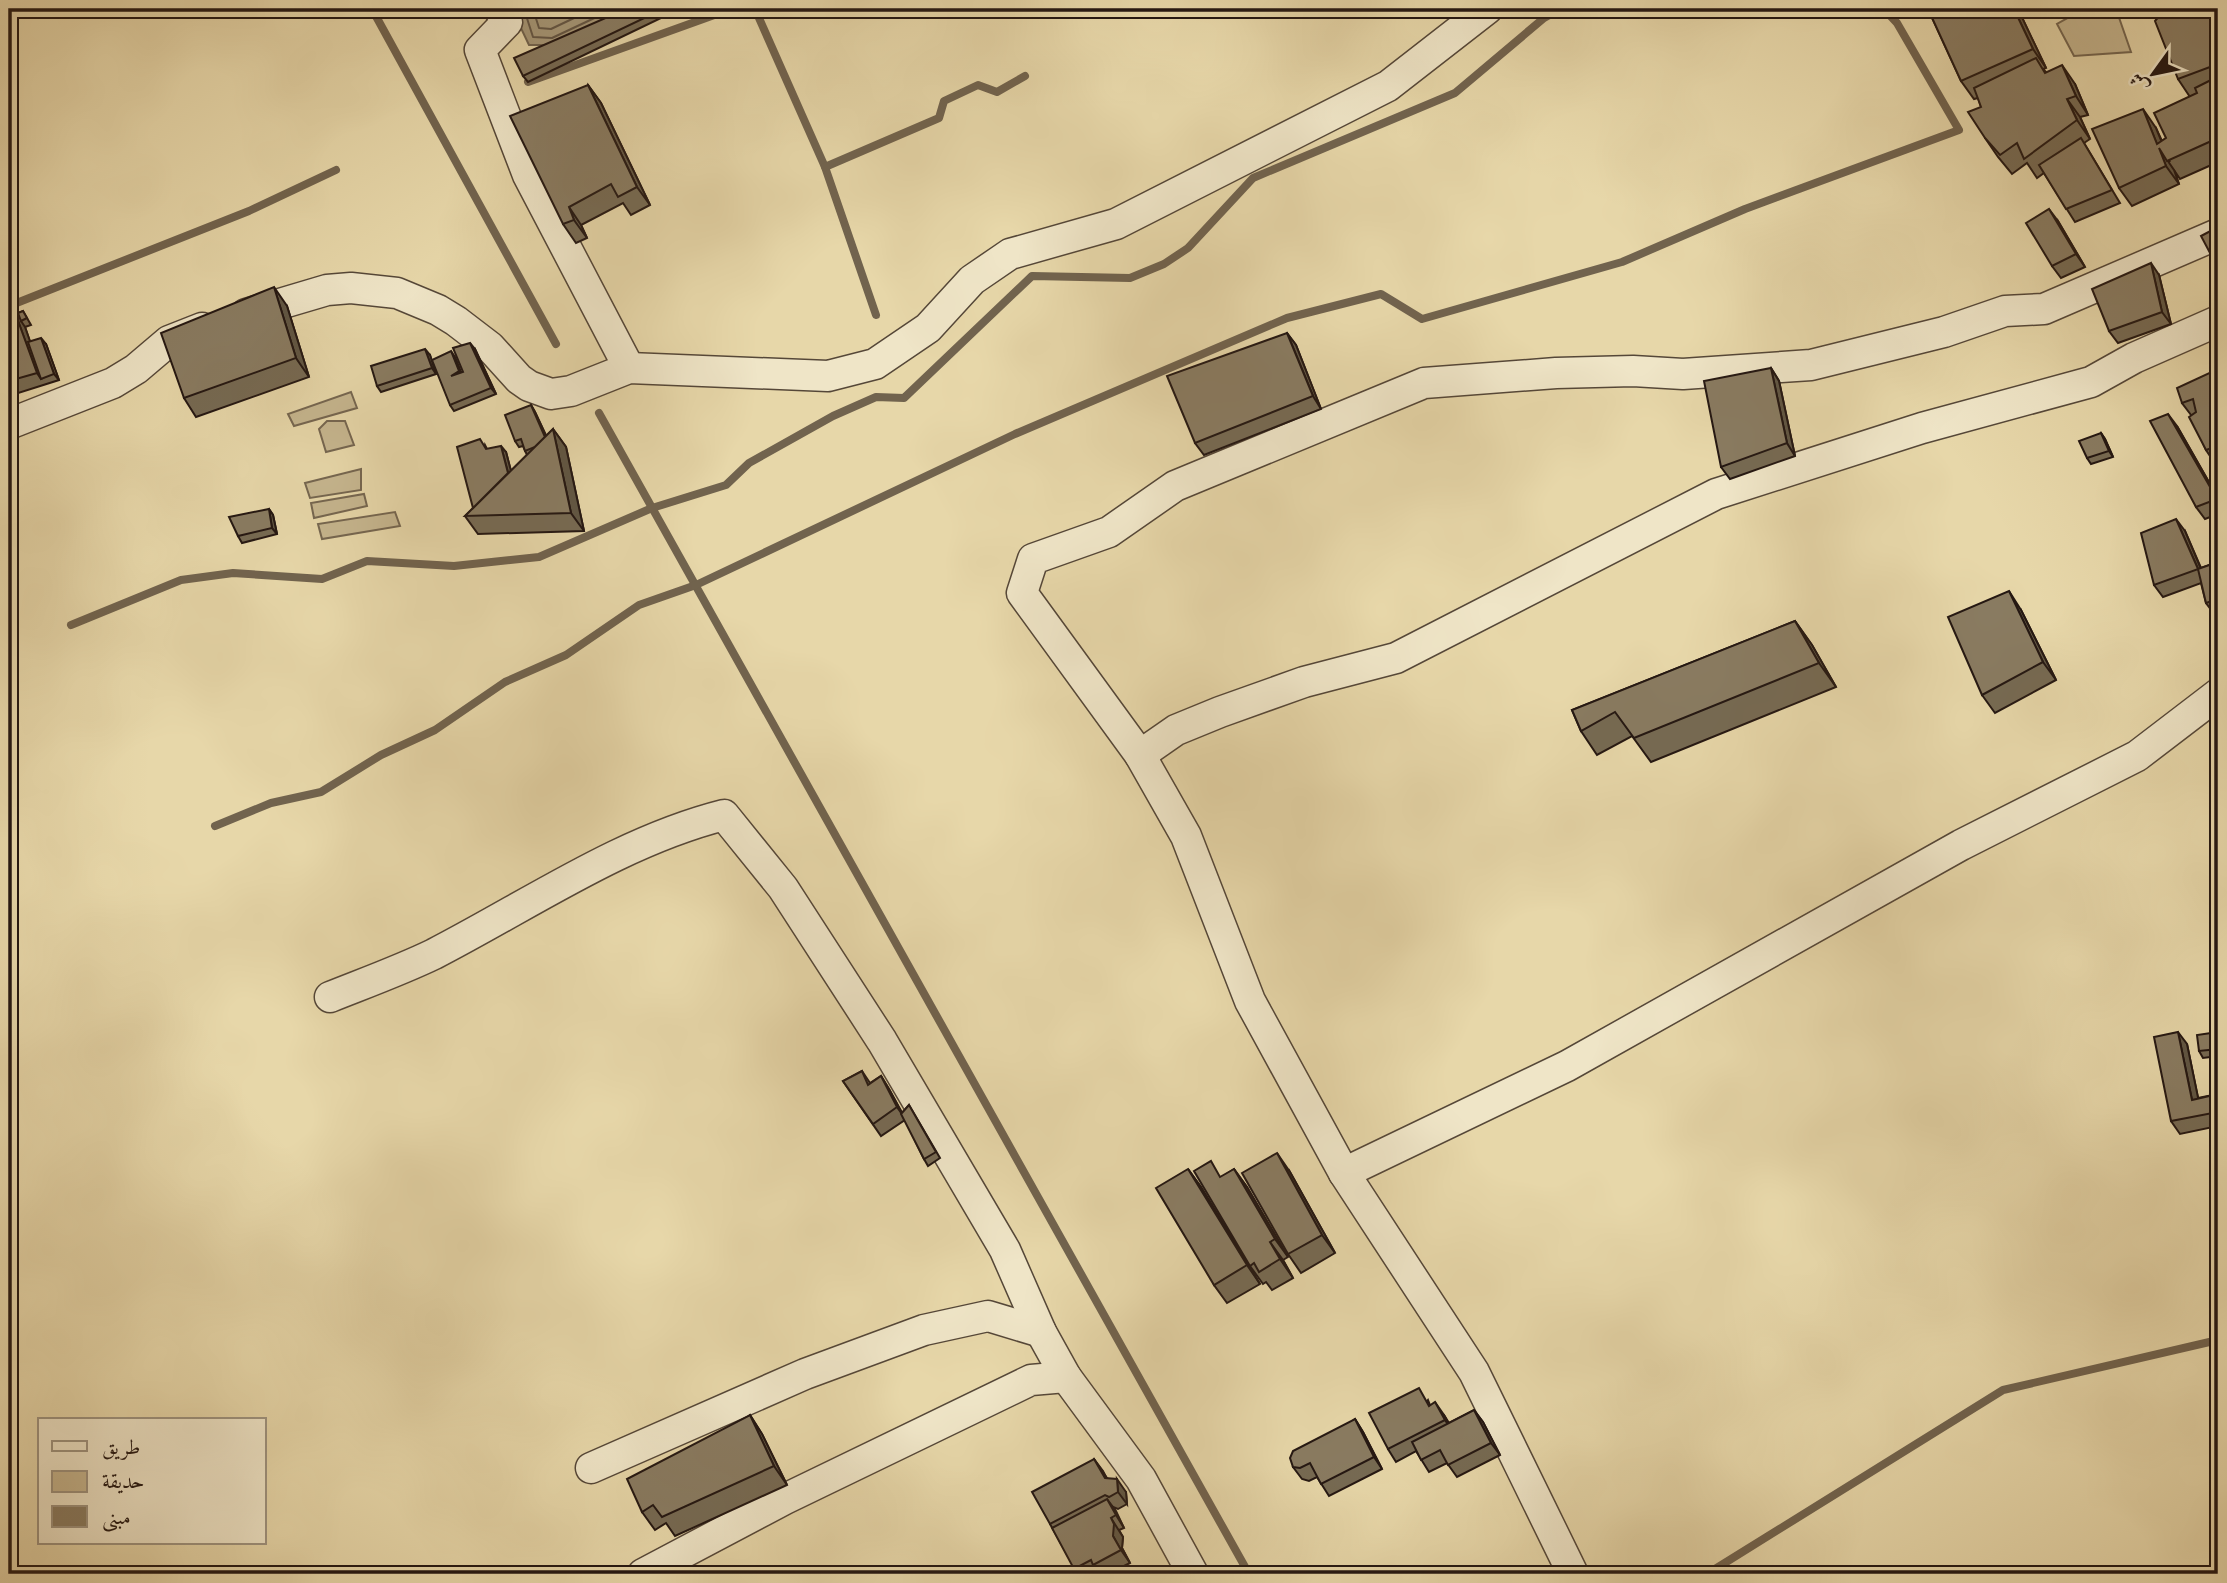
<svg xmlns="http://www.w3.org/2000/svg" width="2227" height="1583" font-family="'Sorts Mill Goudy',Amiri,serif">
<rect width="100%" height="100%" fill="#e7d7a9"/>
<filter id="stains"><feTurbulence type="fractalNoise" baseFrequency=".00286" numOctaves="4"/><feColorMatrix values="0 0 0 0 .2 0 0 0 0 .09 0 0 0 0 .02 0 0 0 .5 -.17"/></filter>
<radialGradient id="worn" r=".72"><stop offset=".6" stop-color="#630" stop-opacity="0"/><stop offset="1" stop-color="#630" stop-opacity=".3"/></radialGradient>
<g fill="#c6b68f" stroke="#756650" stroke-width="2">
<polygon points="2084,9 2116,9 2131,52 2074,56 2057,24"/>
<polygon points="351,392 357,408 294,426 288,414"/>
<polygon points="327,421 345,421 354,445 326,452 319,429"/>
<polygon points="361,469 361,490 310,498 305,483"/>
<polygon points="364,494 367,506 314,518 311,503"/>
<polygon points="395,512 400,526 322,539 318,524"/>
</g>
<polygon fill="#a59676" stroke="#71634e" stroke-width="2" points="517,9 612,9 613,17 553,45 529,45 519,24"/>
<g fill="none" stroke-linecap="round" stroke-linejoin="round">
<g stroke="#645644" stroke-width="2">
<polyline points="524,9 533,37 552,38 603,14 605,9"/>
<polyline points="533,9 539,28 551,29 593,9"/>
</g>
<g stroke="#71634e" stroke-width="8">
<polyline points="372,9 556,344"/>
<polyline points="755,9 825,167 876,315"/>
<polyline points="528,82 731,9"/>
<polyline points="825,167 939,118 944,101 978,85 997,92 1025,76"/>
<polyline points="9,306 249,211 336,170"/>
<polyline points="599,413 1249,1574"/>
<polyline points="71,625 181,580 233,573 322,579 367,561 454,566 539,557 652,508 726,485 749,463 833,416 876,397 904,398 1032,276 1130,278 1164,264 1188,248 1253,178 1455,93 1544,18 1560,9"/>
<polyline points="215,826 271,803 321,792 381,755 435,730 505,682 566,655 639,605 696,585 1015,434 1287,318 1381,294 1422,319 1622,262 1745,209 1959,130 1897,23 1884,9"/>
<polyline points="1707,1574 2003,1390 2218,1340"/>
</g>
<defs>
<g id="minor">
<polyline points="499,9 507,22 480,50 528,175 629,368"/>
<polyline points="246,314 327,290 351,288 397,293 438,310 456,321 490,347 519,379 529,386 551,394 571,391 629,368 828,376 875,364 928,328 972,280 1010,254 1116,224 1388,86 1487,9"/>
<polyline points="9,424 113,383 136,369 169,341 202,328"/>
<polyline points="1140,755 1022,593 1033,559 1109,532 1175,486 1424,383 1556,373 1633,371 1683,374 1811,365 1944,332 2005,311 2044,309 2218,234"/>
<path d="M 330,997 C 365,983 401,970 434,954 C 529,905 621,841 724,815 L 783,888 L 882,1041 L 1005,1250 L 1041,1332 L 1066,1377 L 1141,1479 L 1193,1574"/>
<polyline points="1344,1173 1567,1066 1961,845 2137,756 2218,694"/>
<polyline points="591,1468 805,1374 924,1330 988,1316 1041,1332"/>
<polyline points="643,1574 785,1499 1031,1380 1066,1377"/>
<polyline points="1573,1574 1474,1372 1344,1173 1250,1001 1186,836 1140,755 1176,730 1220,712 1304,682 1396,658 1716,494 1922,428 2091,382 2134,358 2218,321"/>
</g>
</defs>
<use href="#minor" stroke="#554738" stroke-width="33"/>
<use href="#minor" stroke="#efe5c7" stroke-width="30"/>
</g>
<g fill="#766a53" stroke="#241712" stroke-width="2">
<polygon points="626,9 657,9 661,18 528,82 523,76"/>
<polygon points="1928,9 2018,9 2046,68 2043,69 2046,72 2075,84 2088,115 2080,117 2090,139 2084,143 2120,203 2075,222 2044,173 2037,178 2027,163 2012,174 1998,157 1985,138 1981,107 1978,98 1974,99 1961,81"/>
<polygon points="2218,9 2218,87 2217,88 2218,90 2218,162 2180,179 2174,170 2179,184 2132,206 2119,188 2156,128 2162,141 2166,138 2190,97 2178,79"/>
<polygon points="588,85 601,103 650,205 631,215 623,203 581,225 587,238 576,243 563,224"/>
<polygon points="2058,221 2085,267 2061,278 2052,266"/>
<polygon points="2159,275 2171,324 2118,343 2109,331"/>
<polygon points="287,306 309,377 196,417 184,398"/>
<polygon points="9,309 18,313 23,311 31,325 25,327 30,342 46,344 59,380 9,396"/>
<polygon points="1287,333 1296,345 1321,409 1204,455 1195,443"/>
<polygon points="475,349 496,394 454,411 450,405 455,357 461,372 463,372"/>
<polygon points="430,355 436,374 381,392 377,386"/>
<polygon points="1771,368 1779,381 1795,456 1730,479 1721,467"/>
<polygon points="2218,369 2218,461 2214,462 2206,450 2191,415 2182,403"/>
<polygon points="531,405 535,412 546,436 553,429 566,447 584,531 478,534 465,516 473,508 485,445 487,449 506,452 511,471 527,455 523,446 519,447 515,441"/>
<polygon points="2177,426 2218,498 2218,514 2205,519 2196,507"/>
<polygon points="2101,433 2105,439 2113,457 2091,464 2087,458"/>
<polygon points="269,509 273,515 277,534 242,543 238,536"/>
<polygon points="2185,531 2201,568 2218,562 2218,614 2215,615 2206,603 2201,583 2163,597 2154,585"/>
<polygon points="2021,610 2056,680 1995,713 1982,695"/>
<polygon points="1795,621 1812,645 1836,687 1651,762 1632,736 1597,755 1581,731 1572,710"/>
<polygon points="2218,1032 2218,1056 2203,1058 2199,1051"/>
<polygon points="2187,1044 2198,1098 2218,1094 2218,1126 2180,1134 2171,1121"/>
<polygon points="862,1071 870,1083 881,1076 889,1089 902,1113 909,1105 940,1158 928,1166 924,1159 905,1120 881,1136 843,1081"/>
<polygon points="1188,1169 1201,1187 1260,1284 1227,1303 1214,1285"/>
<polygon points="1234,1169 1247,1187 1288,1257 1283,1260 1293,1278 1272,1290 1266,1282 1263,1284 1250,1266 1222,1177"/>
<polygon points="1290,1172 1335,1253 1301,1273 1288,1254"/>
<polygon points="1428,1400 1430,1405 1444,1415 1449,1423 1474,1410 1483,1422 1500,1455 1457,1477 1447,1463 1429,1472 1416,1451 1396,1462 1388,1449"/>
<polygon points="750,1415 762,1434 787,1485 675,1536 666,1523 655,1530 642,1512"/>
<polygon points="1355,1419 1363,1432 1382,1469 1329,1496 1317,1477 1309,1481 1302,1479 1293,1467"/>
<polygon points="1094,1459 1107,1478 1126,1492 1127,1504 1118,1509 1113,1507 1124,1528 1119,1530 1123,1537 1122,1548 1130,1563 1108,1574 1100,1574 1099,1573 1096,1574 1078,1574 1050,1524"/>
</g>
<g fill="#605644" stroke="#241712" stroke-width="2">
<polygon points="2014,9 2018,9 2046,68 2033,49"/>
<polygon points="2062,65 2075,84 2088,115 2076,96"/>
<polygon points="2211,80 2218,90 2218,98"/>
<polygon points="588,85 601,103 650,205 637,187"/>
<polygon points="2067,99 2080,117 2090,139 2077,120"/>
<polygon points="2143,109 2156,128 2170,162 2157,144"/>
<polygon points="2159,148 2174,170 2179,184 2166,166"/>
<polygon points="569,207 581,225 587,238 574,220"/>
<polygon points="2049,209 2058,221 2085,267 2076,254"/>
<polygon points="2151,263 2159,275 2171,324 2162,312"/>
<polygon points="274,287 287,306 309,377 296,358"/>
<polygon points="13,307 22,320 21,321 25,327 43,378 41,379 37,373"/>
<polygon points="1287,333 1296,345 1321,409 1313,396"/>
<polygon points="41,338 46,344 59,380 54,374"/>
<polygon points="470,343 475,349 496,394 491,388"/>
<polygon points="425,349 430,355 436,374 432,368"/>
<polygon points="451,351 455,357 463,378 459,371"/>
<polygon points="1771,368 1779,381 1795,456 1787,443"/>
<polygon points="531,405 535,412 552,448 548,442"/>
<polygon points="2168,414 2177,426 2218,498 2218,500"/>
<polygon points="553,429 566,447 584,531 571,513"/>
<polygon points="2101,433 2105,439 2113,457 2109,451"/>
<polygon points="501,446 506,452 516,490 511,484"/>
<polygon points="269,509 273,515 277,534 272,528"/>
<polygon points="2176,519 2185,531 2206,581 2198,569"/>
<polygon points="2009,591 2021,610 2056,680 2043,662"/>
<polygon points="1795,621 1812,645 1836,687 1819,663"/>
<polygon points="2178,1032 2187,1044 2201,1112 2192,1100"/>
<polygon points="881,1076 889,1089 906,1120 897,1107"/>
<polygon points="1277,1153 1290,1172 1335,1253 1322,1235"/>
<polygon points="1188,1169 1201,1187 1260,1284 1247,1265"/>
<polygon points="1234,1169 1247,1187 1288,1257 1275,1239"/>
<polygon points="1270,1242 1283,1260 1293,1278 1280,1259"/>
<polygon points="1435,1402 1444,1415 1453,1432 1445,1420"/>
<polygon points="1474,1410 1483,1422 1500,1455 1491,1443"/>
<polygon points="750,1415 762,1434 787,1485 774,1466"/>
<polygon points="1355,1419 1363,1432 1382,1469 1374,1457"/>
<polygon points="1094,1459 1103,1471 1113,1491 1105,1478"/>
<polygon points="1117,1479 1126,1492 1127,1504 1118,1492"/>
<polygon points="1107,1499 1116,1511 1124,1528 1116,1515"/>
<polygon points="1111,1518 1123,1537 1122,1548 1130,1563 1121,1550 1113,1536"/>
</g>
<g fill="#897b61" stroke="#241712" stroke-width="2">
<polygon points="626,9 656,9 657,12 523,76 514,58"/>
<polygon points="1928,9 2014,9 2033,49 1961,81"/>
<polygon points="2165,9 2218,9 2218,64 2178,79 2155,21"/>
<polygon points="2036,58 2045,73 2062,65 2076,96 2067,99 2077,120 2024,159 2017,143 2000,155 1985,138 1968,112 1981,107 1974,88"/>
<polygon points="2211,80 2218,98 2218,138 2167,161 2159,148 2166,166 2119,188 2092,129 2143,109 2157,144 2166,138 2154,113 2197,93 2195,88"/>
<polygon points="588,85 637,187 618,197 611,184 569,207 574,220 563,224 510,116"/>
<polygon points="2081,138 2112,190 2066,209 2039,165"/>
<polygon points="2049,209 2076,254 2052,266 2026,223"/>
<polygon points="2218,227 2218,268 2201,236"/>
<polygon points="2151,263 2162,312 2109,331 2092,289"/>
<polygon points="274,287 296,358 184,398 161,333"/>
<polygon points="13,307 37,373 9,381 9,309"/>
<polygon points="23,311 27,318 21,321 18,313"/>
<polygon points="1287,333 1313,396 1195,443 1167,376"/>
<polygon points="41,338 54,374 41,379 28,342"/>
<polygon points="470,343 491,388 450,405 432,360 451,351 459,371 451,376 463,372 453,348"/>
<polygon points="425,349 432,368 377,386 371,366"/>
<polygon points="1771,368 1787,443 1721,467 1704,381"/>
<polygon points="2218,369 2218,379 2217,377 2218,380 2218,446 2206,450 2189,417 2196,412 2193,399 2182,403 2177,388"/>
<polygon points="531,405 545,437 535,447 525,451 521,439 515,441 505,415"/>
<polygon points="2168,414 2217,499 2196,507 2150,421"/>
<polygon points="553,429 571,513 465,516"/>
<polygon points="2101,433 2109,451 2087,458 2079,441"/>
<polygon points="480,439 486,449 501,446 508,473 473,508 457,447"/>
<polygon points="269,509 272,528 238,536 229,517"/>
<polygon points="2176,519 2198,569 2218,562 2218,599 2206,603 2198,569 2154,585 2141,533"/>
<polygon points="2009,591 2043,662 1982,695 1948,617"/>
<polygon points="1795,621 1819,663 1634,738 1615,712 1581,731 1572,710"/>
<polygon points="2178,1032 2192,1100 2218,1094 2218,1112 2171,1121 2154,1037"/>
<polygon points="2218,1032 2218,1049 2199,1051 2197,1035"/>
<polygon points="862,1071 868,1085 881,1076 897,1107 873,1124 843,1081"/>
<polygon points="909,1105 936,1152 924,1159 901,1114"/>
<polygon points="1277,1153 1322,1235 1288,1254 1242,1173"/>
<polygon points="1211,1161 1220,1177 1234,1169 1275,1239 1270,1242 1280,1259 1259,1272 1254,1263 1250,1266 1194,1171"/>
<polygon points="1188,1169 1247,1265 1214,1285 1156,1188"/>
<polygon points="1419,1388 1429,1406 1435,1402 1445,1420 1388,1449 1369,1413"/>
<polygon points="1474,1410 1491,1443 1448,1465 1440,1450 1421,1460 1412,1442"/>
<polygon points="750,1415 774,1466 662,1517 653,1505 642,1512 627,1479"/>
<polygon points="1355,1419 1374,1457 1321,1484 1310,1463 1300,1468 1293,1467 1290,1458 1293,1451"/>
<polygon points="1094,1459 1105,1478 1117,1479 1118,1492 1109,1497 1105,1495 1050,1524 1032,1492"/>
<polygon points="1107,1499 1116,1515 1111,1518 1114,1524 1113,1536 1121,1550 1093,1565 1091,1560 1074,1569 1052,1528"/>
</g>
<rect width="2227" height="1583" fill="none" stroke="#e7d7a9" stroke-width="35"/>
<rect x="10" y="10" width="2206" height="1562" fill="none" stroke="#241712" stroke-width="3.5"/>
<rect x="18" y="18" width="2192" height="1548" fill="none" stroke="#241712" stroke-width="2"/>
<rect x="38" y="1418" width="228" height="126" fill="#efe5c7" stroke="#9e937f" stroke-width="2"/>
<rect x="52" y="1441" width="35" height="10" fill="#efe5c7" stroke="#9e937f" stroke-width="2"/>
<text x="102" y="1454" font-size="21" fill="#241712">طريق</text>
<rect x="52" y="1471" width="35" height="21" fill="#c6b68f" stroke="#9e937f" stroke-width="2"/>
<text x="102" y="1488" font-size="21" fill="#241712">حديقة</text>
<rect x="52" y="1506" width="35" height="21" fill="#897b61" stroke="#9e937f" stroke-width="2"/>
<text x="102" y="1524" font-size="21" fill="#241712">مبنى</text>
<g transform="translate(2153 74) rotate(237)" stroke="#efe5c7" stroke-width="5" paint-order="stroke">
<path d="M0-5L12 26L0 18L-12 26Z" fill="#241712"/>
<text y="-10" font-size="19" font-weight="bold" text-anchor="middle" fill="#241712">ش</text>
</g>
<rect width="100%" height="100%" filter="url(#stains)"/>
<rect width="100%" height="100%" fill="url(#worn)"/>
</svg>
